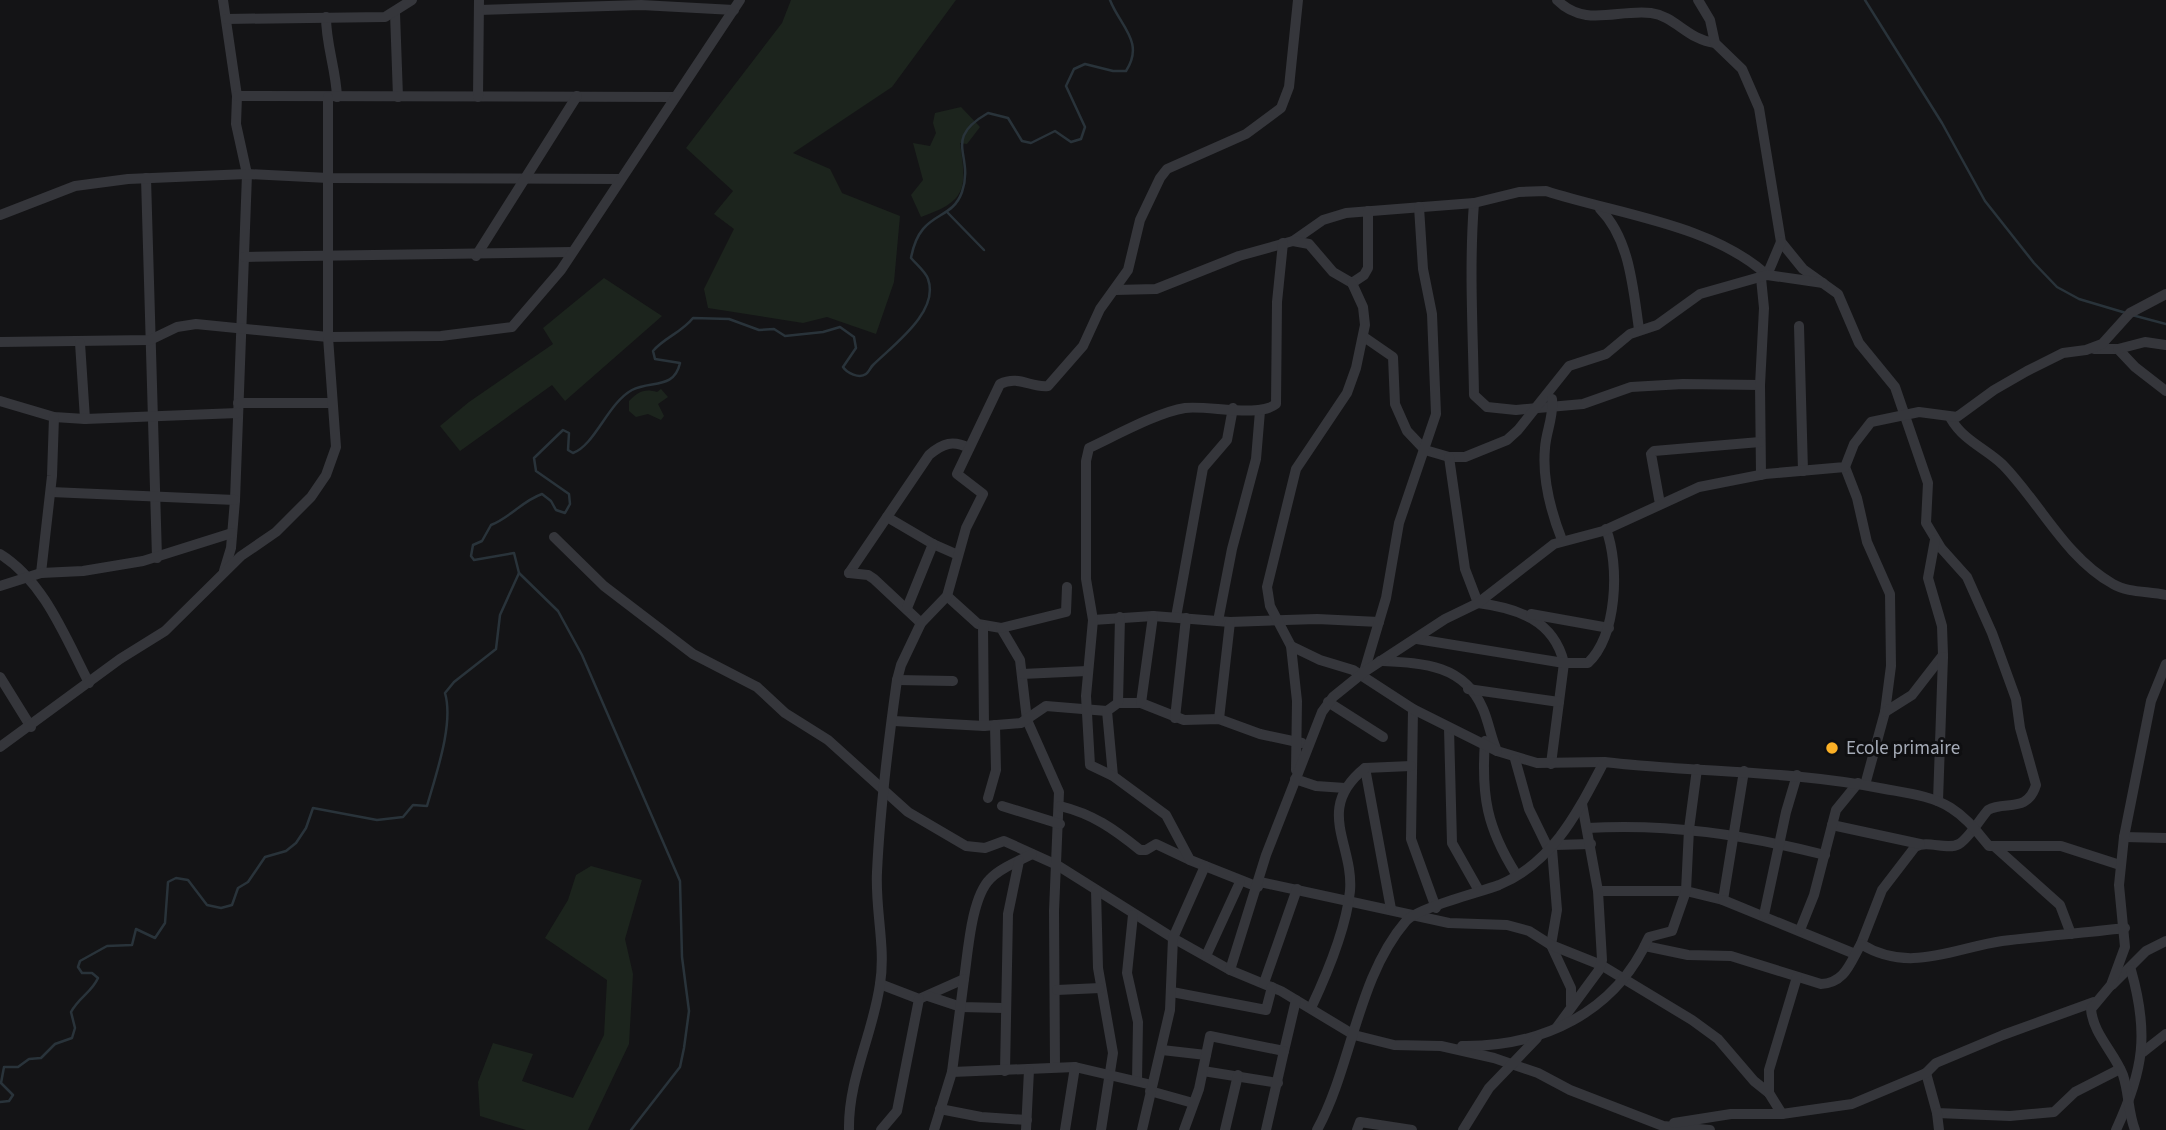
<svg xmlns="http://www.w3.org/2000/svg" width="2166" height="1130" font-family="'Source Sans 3',sans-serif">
<rect width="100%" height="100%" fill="#141416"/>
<g fill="#1c241d">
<polygon points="791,0 956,0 892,87 793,153 830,169 842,193 900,216 894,282 876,334 827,317 803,323 708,308 704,289 734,229 714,214 733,191 686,148 782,23"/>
<path d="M 961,107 L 980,127 L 967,144 L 960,143 C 967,189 967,201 921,217 L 911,195 L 923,180 L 913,143 L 930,146 L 936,133 L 933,123 L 935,113 Z"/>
<polygon points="604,278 662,316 565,401 552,385 460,451 440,426 469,402 553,344 543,328"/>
<path d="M 661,389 L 668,397 L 658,404 L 664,416 L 661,420 L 648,414 L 636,417 L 629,411 L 629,401 C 638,392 644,388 657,392 Z"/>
<polygon points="591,866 642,880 625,939 633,974 629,1044 588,1130 526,1130 480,1116 478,1082 493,1043 533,1054 522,1081 573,1098 604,1035 607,980 545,938 568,900 576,875"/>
</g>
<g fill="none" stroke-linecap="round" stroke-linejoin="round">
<g stroke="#29333a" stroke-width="2.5">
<polyline points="1865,0 1942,123 1985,201 2034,263 2057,287 2079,299 2126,313"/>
<polyline points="947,212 984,250"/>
<polyline points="2132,315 2166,324"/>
<polyline points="519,573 558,611 582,655 680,881 682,957 689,1011 684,1048 680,1067 631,1130"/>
<path d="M 0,1102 L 9,1101 L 13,1095 L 1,1083 L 4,1067 L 18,1067 L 29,1059 L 41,1058 L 55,1044 L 72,1038 L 75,1028 L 71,1012 C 79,997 92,992 98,978 L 92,973 L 82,973 L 78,967 L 80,961 L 107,946 L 132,945 L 136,929 L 155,938 L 165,923 L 168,882 L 176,878 L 188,880 L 207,905 L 221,908 L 232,905 L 238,888 L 248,882 L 265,857 L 286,851 L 296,843 L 306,828 L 313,808 L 377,820 L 403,817 L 413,805 L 427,806 C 436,774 454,724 445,693 L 454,682 L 496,649 L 500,615 L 519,573 L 514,553 L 474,560 L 471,556 L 473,545 L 482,541 L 491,525 C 511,517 522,501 542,494 L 551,501 L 556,510 L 565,513 L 570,504 L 569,494 L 536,471 L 534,458 L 563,430 L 569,433 L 568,450 L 573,453 C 595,445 608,403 632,390 C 651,380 674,390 680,363 L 655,359 L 653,351 C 665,337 681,333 693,318 L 729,319 L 759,330 L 774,329 L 785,336 L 823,332 L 840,327 L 854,337 L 856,348 L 843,367 C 847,373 859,379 866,374 C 869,372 870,368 873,365 C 892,346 940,312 928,279 C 926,272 916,264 911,258 C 920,209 951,223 962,192 C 975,154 941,140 988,113 L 1008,118 L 1022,141 L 1031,143 L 1055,131 L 1071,142 L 1081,139 L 1085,127 L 1066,86 L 1074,69 L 1085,64 L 1113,71 L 1126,71 C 1145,42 1120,26 1110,0"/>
</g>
<g stroke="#35363b" stroke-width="10">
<polyline points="223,0 237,96 236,124 247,174 235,500 231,548 224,571"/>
<path d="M 1557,0 C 1585,28 1617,9 1651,13 C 1675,16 1688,40 1715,43"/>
<path d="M 1698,0 L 1710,20 L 1715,43 L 1742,69 L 1759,108 L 1781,242 L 1803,269 L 1838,294 L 1859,343 L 1895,387 L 1928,483 L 1926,523 L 1941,548 L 1967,577 L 1992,633 L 2016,699 L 2020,728 L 2036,785 C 2027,814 2005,800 1988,810 C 1980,819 1969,838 1959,844 C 1946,851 1928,839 1915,847 L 1882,890 L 1861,944"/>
<polyline points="479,10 641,5 734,10"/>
<polyline points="395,13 398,97"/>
<path d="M 326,17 C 326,45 336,69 337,97"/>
<polyline points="226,19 385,17 412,0"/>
<polyline points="237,96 675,97"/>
<polyline points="478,97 479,0"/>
<polyline points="146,178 157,558"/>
<path d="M 1474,203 C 1469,267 1473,331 1474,395 L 1487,407 L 1516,410 L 1583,404 L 1631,387 L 1683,384 L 1760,385"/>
<path d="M 1600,209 C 1630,239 1633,289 1639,329"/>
<polyline points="0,215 75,186 128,179 247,174 328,178 620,179"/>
<path d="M 1293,241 L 1323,220 L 1346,213 L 1474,203 L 1519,192 L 1546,191 C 1616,214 1711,224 1767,275 L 1781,242"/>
<polyline points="476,256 577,96"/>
<polyline points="244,257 572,252"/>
<polyline points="1761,278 1764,308 1760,385 1761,475"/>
<polyline points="1115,290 1156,289 1239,256 1293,241 1309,244 1333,272 1352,283 1364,275 1368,268 1368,211"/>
<polyline points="1799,326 1803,471"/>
<polyline points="1364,337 1393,357 1395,404 1407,431 1425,450 1449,457 1465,457 1507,440 1518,430 1569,366 1606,354 1630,334 1657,325 1700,294 1767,275 1823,283"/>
<polyline points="0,342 150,340 177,327 196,324 328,337 441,336 512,327 561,270 740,0"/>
<polyline points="80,343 85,419"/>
<polyline points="2094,349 2118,349 2135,367 2166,391"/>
<polyline points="2118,349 2145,342 2166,345"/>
<path d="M 1552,399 C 1554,417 1546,431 1545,448 C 1542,480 1551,512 1562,540"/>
<polyline points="0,401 54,417 85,419 238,413"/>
<polyline points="238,403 332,403"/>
<path d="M 1951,419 C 1964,441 1985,448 2003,465 C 2040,503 2065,557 2113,584 C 2128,593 2149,591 2166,595"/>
<path d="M 1449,457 L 1465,569 L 1478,603 C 1517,608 1554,620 1564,663 L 1551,764"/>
<polyline points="1845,467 1857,498 1867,542 1890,594 1891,666 1885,712 1865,785"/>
<polyline points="51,492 235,500"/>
<polyline points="1660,504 1651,454 1654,451 1760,442"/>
<polyline points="887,517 933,544 958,555"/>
<polyline points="554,537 604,586 693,654 757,687 785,713 828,740 908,812 966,846 985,848 1004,841 1057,865 1173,938 1230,970 1281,991 1354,1035 1394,1045 1441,1046 1494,1058 1538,1073 1570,1090 1663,1126 1710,1130"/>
<path d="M 0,554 C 44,581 66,639 89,683"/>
<polyline points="41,573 52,476 54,417"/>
<path d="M 849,573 L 929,455 C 943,443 953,440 969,448"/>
<polyline points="849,573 868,575 874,579 921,623"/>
<polyline points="0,586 41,573 83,571 143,561 232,533"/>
<polyline points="947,596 978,624 1001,628 1020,660 1027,720 1059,792 1054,911 1055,1067"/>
<polyline points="907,608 933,544"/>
<polyline points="1531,614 1609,628"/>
<polyline points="1176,617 1203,468 1227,440 1233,408"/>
<polyline points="1093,620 1153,616 1230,622 1317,619 1379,622"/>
<polyline points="1218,621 1232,549 1256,459 1260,411"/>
<polyline points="983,626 984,726"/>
<polyline points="1001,628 1066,612 1067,587"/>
<path d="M 1417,639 L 1564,663 L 1588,663 C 1617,635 1620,566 1606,529"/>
<polyline points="1291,646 1270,606 1267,587 1296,469 1347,393 1356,368 1365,325 1363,307 1352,283"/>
<path d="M 1380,661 C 1422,663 1464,664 1483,709 C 1489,723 1491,738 1497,751 L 1537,763 L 1604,762"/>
<polyline points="1364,672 1386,598 1399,523 1436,414 1432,314 1423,269 1419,207"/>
<polyline points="1022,674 1087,671"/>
<polyline points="0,677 31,727"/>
<polyline points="897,680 953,681"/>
<polyline points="1468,689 1559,702"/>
<polyline points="1328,702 1383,737"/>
<polyline points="1118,703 1141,703 1184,720 1219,719 1260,734 1302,743"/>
<polyline points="1141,703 1153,616"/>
<polyline points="1413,709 1411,839 1436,908"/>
<polyline points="1885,712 1912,695 1943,655 1942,626 1928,578 1935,540"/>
<polyline points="1175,718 1186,618"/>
<polyline points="1219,719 1230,622"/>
<polyline points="894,721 984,726 1021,723 1046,706 1107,711"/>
<polyline points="1449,728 1452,843 1478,889"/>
<path d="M 1485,741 C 1481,796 1487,828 1516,874"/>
<polyline points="0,747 120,659 165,631 241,556 276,532 311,497 326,475 336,447 328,337 328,97"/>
<polyline points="1515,759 1529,809 1549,850"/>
<polyline points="1296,770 1297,701 1291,646 1320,660 1353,670 1413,709 1497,751"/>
<polyline points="1113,776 1107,711 1118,703 1120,617"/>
<polyline points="1295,779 1316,786 1345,788"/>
<polyline points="988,798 996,770 995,725"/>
<polyline points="1938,801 1943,657"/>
<polyline points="1002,806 1060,824"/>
<path d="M 1060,806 C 1093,814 1114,829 1140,850 L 1146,850 L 1156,844 L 1190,860"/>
<polyline points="1832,825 1920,844"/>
<path d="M 1587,828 C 1668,823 1746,835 1825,855"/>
<polyline points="2124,837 2166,838"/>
<polyline points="1555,845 1591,844"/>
<polyline points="1994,846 2060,905 2071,934"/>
<polyline points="1552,849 1557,910 1551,945 1571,988 1571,1005"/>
<polyline points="1260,882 1449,923 1507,925 1529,931 1551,945 1601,965 1692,1020 1718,1039 1754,1081 1769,1093"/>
<path d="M 1258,887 L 1190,860 L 1166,815 L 1113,776 L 1090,765 L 1086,696 L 1093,620 L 1086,579 L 1086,461 L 1089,448 C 1115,436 1158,412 1185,408 C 1208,405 1259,418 1276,404 L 1277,302 L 1283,243"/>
<polyline points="1096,890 1098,968 1113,1053 1101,1130"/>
<polyline points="1598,891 1686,891 1723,900 1744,771"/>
<polyline points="1723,900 1855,954"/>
<polyline points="1391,909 1365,768 1411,766"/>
<polyline points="1133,915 1127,973 1138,1022 1137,1081"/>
<polyline points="1764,915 1786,812 1797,775"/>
<polyline points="1800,930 1814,895 1836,810 1858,783"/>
<path d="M 1645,946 L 1688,955 L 1731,956 L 1821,984 C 1845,983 1850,963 1861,944 C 1909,974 1954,948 2002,941 C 2043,936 2084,933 2125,928"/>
<polyline points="1206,956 1240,882"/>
<polyline points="1230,970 1266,855 1322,712 1333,697 1364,672 1445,619 1478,603 1554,544 1603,531 1699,487 1765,474 1845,467 1854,444 1871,422 1919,412 1957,417 1994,390 2027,371 2063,353 2086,350 2102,344 2130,313 2166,294"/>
<polyline points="1264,983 1297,889"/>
<path d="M 880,984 L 919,999 L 964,979 C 968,953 971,898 990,879 C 1000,868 1019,861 1032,854"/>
<polyline points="2112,985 2146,951 2166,941"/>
<polyline points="1057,990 1100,988"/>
<polyline points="1172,992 1266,1010 1272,987"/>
<polyline points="928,996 961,1007 1004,1008"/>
<path d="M 1311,1008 C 1327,974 1346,930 1350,891 C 1354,844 1314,809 1365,768"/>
<polyline points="1557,1027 1599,970 1602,960 1598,891 1582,804"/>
<path d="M 1462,1046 C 1542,1047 1615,1013 1649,937 L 1672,931 L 1686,891 L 1689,829 L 1697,769"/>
<polyline points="1162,1050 1206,1055"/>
<polyline points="2143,1052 2166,1034"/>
<polyline points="1005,1071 1008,914 1019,861"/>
<polyline points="1203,1071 1278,1083"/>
<polyline points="952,1072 1075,1067 1152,1085"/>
<polyline points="1926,1073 1937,1113 2010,1116 2054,1112 2075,1092 2120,1069"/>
<polyline points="1150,1091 1193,1103"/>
<polyline points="940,1109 981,1117 1027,1120"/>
<polyline points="1937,1113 1939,1130"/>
<polyline points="1782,1114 1769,1093 1769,1070 1797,977"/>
<polyline points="1674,1123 1731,1114 1782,1114 1852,1104 1926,1073 1936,1063 2003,1035 2094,1002"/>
<path d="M 849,1130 C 848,1079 873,1034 880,984 C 886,947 875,910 877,872 C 880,808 888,744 897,680 L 901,665 L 921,623 L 947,596 L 966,528 L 983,494 L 957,474 L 1000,384 C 1019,375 1031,388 1048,386 L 1083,346 L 1100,309 L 1128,270 L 1140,220 L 1160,178 L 1167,169 L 1246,134 L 1281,108 L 1289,87 L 1298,0"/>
<polyline points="881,1130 897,1111 919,999"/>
<polyline points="934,1130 952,1072 964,979"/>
<polyline points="1026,1130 1029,1070"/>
<polyline points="1065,1130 1075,1067"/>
<polyline points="1142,1130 1170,1010 1173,938 1205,866"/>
<polyline points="1184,1130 1199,1089 1210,1036 1284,1051 1296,1000"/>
<polyline points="1225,1130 1238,1075"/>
<polyline points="1266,1130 1284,1051"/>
<path d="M 1317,1130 C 1352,1066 1357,978 1406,921 C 1417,908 1481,892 1499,885 C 1554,862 1578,811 1604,762 C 1698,773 1792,770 1885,789 C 1907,793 1933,796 1951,808 C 1967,818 1977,832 1989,846 L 2061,846 L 2120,865"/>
<polyline points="1357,1130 1360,1122 1412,1130"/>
<polyline points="1463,1130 1489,1088 1537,1038"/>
<path d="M 2116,1130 C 2144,1070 2149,1033 2131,970"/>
<path d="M 2135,1130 C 2128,1112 2129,1093 2123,1075 C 2114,1052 2093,1034 2091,1009 L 2111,985 L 2125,947 L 2119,885 L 2124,837 L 2151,701 L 2166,664"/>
</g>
</g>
<circle fill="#fbb026" stroke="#0f0f11" stroke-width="2.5" cx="1832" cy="748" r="7"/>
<g text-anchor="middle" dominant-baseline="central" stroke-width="6" stroke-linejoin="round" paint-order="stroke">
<g font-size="19" fill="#a5abb7" stroke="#0f0f11" text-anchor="start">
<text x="1846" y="748">Ecole primaire</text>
</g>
</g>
</svg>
